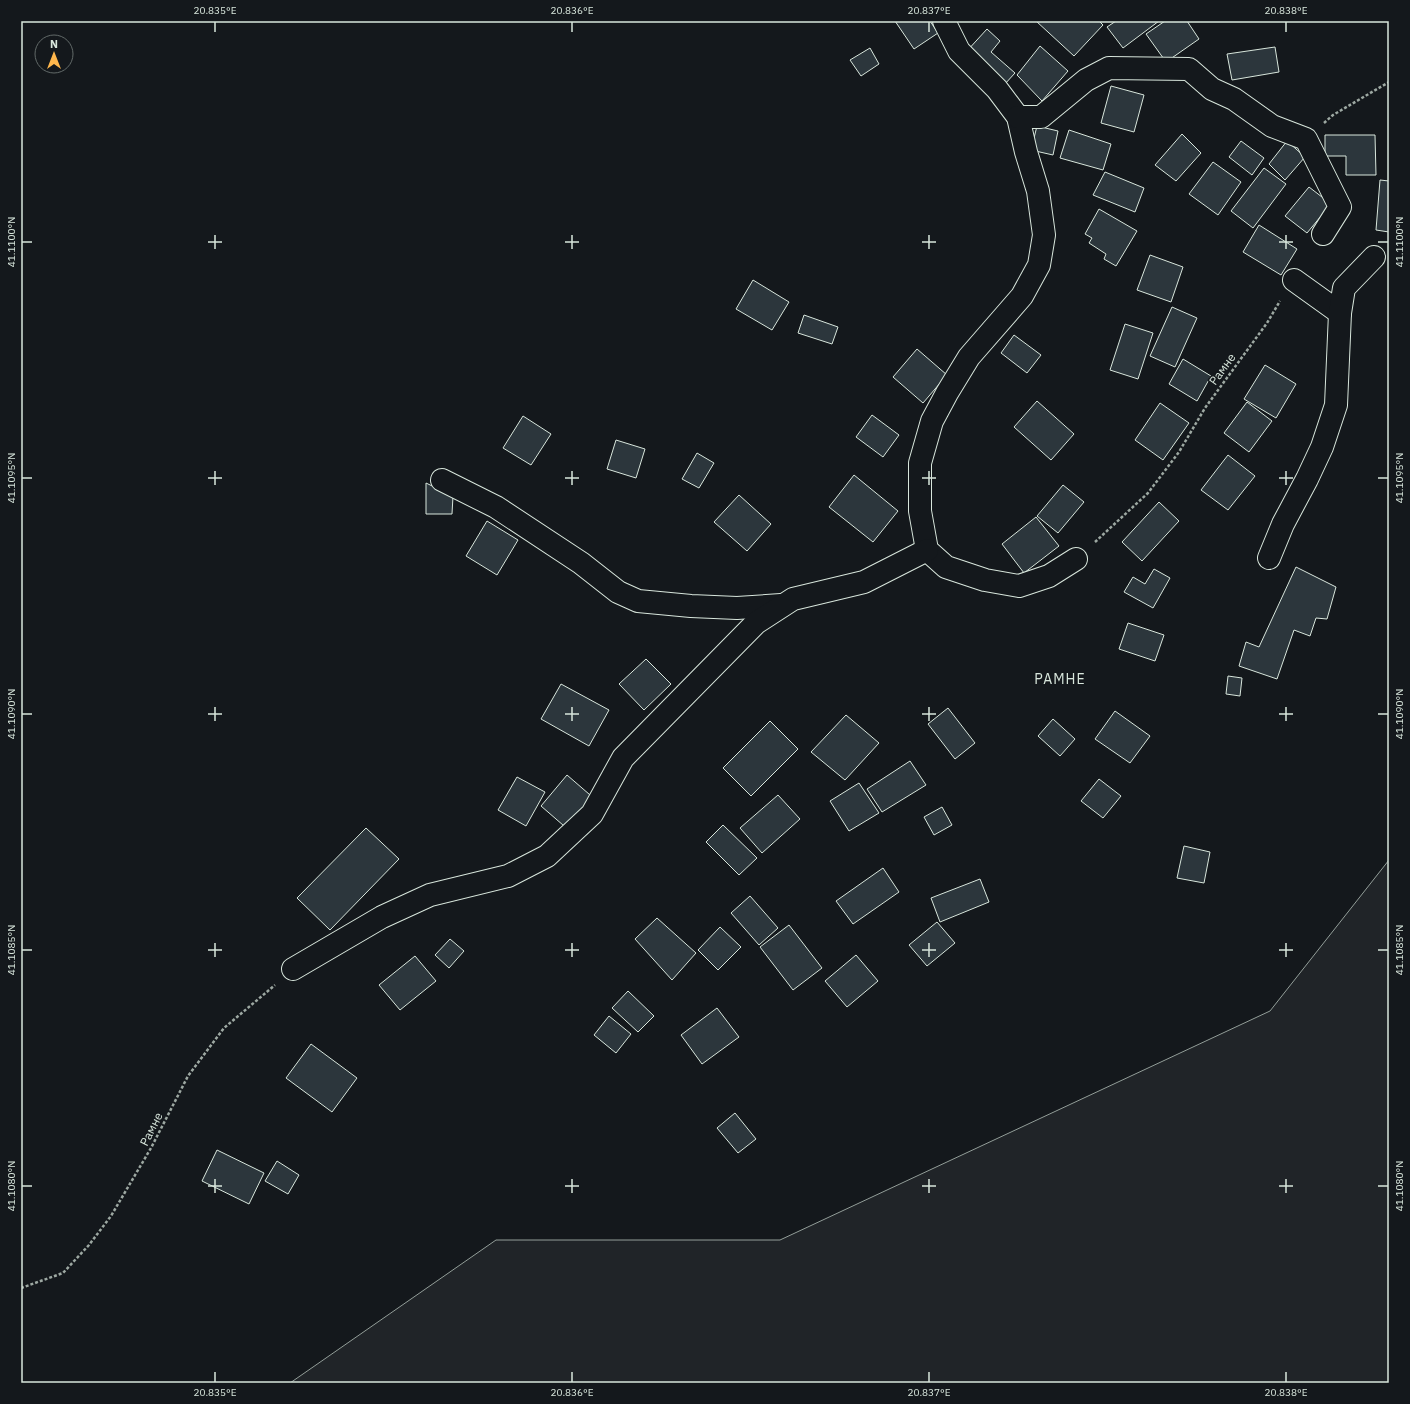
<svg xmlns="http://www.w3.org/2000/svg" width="1410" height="1404" font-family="'IBM Plex Sans',sans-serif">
<rect width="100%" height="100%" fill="#14181c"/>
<polygon fill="#202428" stroke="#939e99" points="1389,860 1389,1383 290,1383 496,1240 780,1240 1270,1011"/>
<g fill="#2c363c" stroke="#d8e6dc">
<polygon points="895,21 930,21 938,33 914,49"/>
<polygon points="1036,21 1099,21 1103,25 1074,56"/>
<polygon points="1116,21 1159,21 1123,48 1107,27"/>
<polygon points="1165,21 1187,21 1199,39 1166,62 1146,34"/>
<polygon points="987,29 1000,41 991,52 1015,73 1004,85 966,52"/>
<polygon points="1040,46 1068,71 1042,101 1017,75"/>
<polygon points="1275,47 1279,72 1232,80 1227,54"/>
<polygon points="870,48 879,64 861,76 850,60"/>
<polygon points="1111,86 1144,95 1134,132 1101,123"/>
<polygon points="1037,126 1058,131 1053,155 1031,150"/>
<polygon points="1069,130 1111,144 1103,170 1060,158"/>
<polygon points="1182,134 1201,153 1176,181 1155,165"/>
<polygon points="1325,135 1375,135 1376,175 1346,175 1346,156 1325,156"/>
<polygon points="1241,141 1264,158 1252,175 1229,157"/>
<polygon points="1287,141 1305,157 1285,180 1269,164"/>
<polygon points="1213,162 1241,182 1218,215 1189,194"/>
<polygon points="1264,168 1286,184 1253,228 1231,211"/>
<polygon points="1105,172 1144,188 1135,212 1093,195"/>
<polygon points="1380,180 1389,181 1389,232 1376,230"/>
<polygon points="1309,187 1331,204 1307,233 1285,216"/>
<polygon points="1099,209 1137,231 1116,266 1104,259 1106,254 1089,243 1092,238 1085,234"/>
<polygon points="1259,225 1297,249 1281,275 1243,252"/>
<polygon points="1150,255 1183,267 1171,302 1137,290"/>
<polygon points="753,280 789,302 772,330 736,309"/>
<polygon points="1172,307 1197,318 1175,367 1150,356"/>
<polygon points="804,315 838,327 832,344 798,333"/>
<polygon points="1125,324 1153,333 1138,379 1110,370"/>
<polygon points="1014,335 1041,355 1027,373 1001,353"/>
<polygon points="917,349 947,375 923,403 893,377"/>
<polygon points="1183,359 1211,376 1197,401 1169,384"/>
<polygon points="1265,365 1296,384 1276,418 1244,399"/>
<polygon points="1037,401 1074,434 1051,460 1014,427"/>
<polygon points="1247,402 1272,421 1249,452 1224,433"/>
<polygon points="1160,403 1189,423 1163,460 1135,440"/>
<polygon points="872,415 899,435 883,457 856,437"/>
<polygon points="523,416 551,434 531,465 503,448"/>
<polygon points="616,440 645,449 636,478 607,469"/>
<polygon points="697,453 714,463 699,488 682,479"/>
<polygon points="1228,455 1255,476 1228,510 1201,490"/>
<polygon points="854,475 898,511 873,542 829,507"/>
<polygon points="426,483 453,496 452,514 426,514"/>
<polygon points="1063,485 1084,502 1058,533 1037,516"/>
<polygon points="739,495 771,524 747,551 714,522"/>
<polygon points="1159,502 1179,521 1142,561 1122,542"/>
<polygon points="1036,517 1059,546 1024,573 1002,544"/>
<polygon points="487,521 518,540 497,575 466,556"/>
<polygon points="1296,567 1336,587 1327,619 1316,618 1310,636 1294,630 1277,679 1239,666 1246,642 1259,647"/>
<polygon points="1154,569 1170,578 1153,608 1124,592 1133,577 1145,584"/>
<polygon points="1128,623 1164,635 1155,661 1119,649"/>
<polygon points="646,659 671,684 644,710 619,684"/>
<polygon points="1228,676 1242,678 1240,696 1226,694"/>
<polygon points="561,684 609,710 589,746 541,719"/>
<polygon points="948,708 975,743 955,759 928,724"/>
<polygon points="1115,711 1150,736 1130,763 1095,739"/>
<polygon points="846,715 879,743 845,780 811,752"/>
<polygon points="1053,719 1075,739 1060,756 1038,736"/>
<polygon points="770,721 798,749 751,796 723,768"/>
<polygon points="910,761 926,785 882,812 867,789"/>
<polygon points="567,775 597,801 571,832 541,806"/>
<polygon points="517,777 545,792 526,826 498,810"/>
<polygon points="1099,779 1121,796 1103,818 1081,801"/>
<polygon points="859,783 879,813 849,831 830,801"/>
<polygon points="778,795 800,819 762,853 740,828"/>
<polygon points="942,807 952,825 934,835 924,817"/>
<polygon points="723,825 757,858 739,875 706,842"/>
<polygon points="366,828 399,859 330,930 297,898"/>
<polygon points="1184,846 1210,852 1204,883 1177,878"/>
<polygon points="883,868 899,892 853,924 836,901"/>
<polygon points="980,879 989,902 940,922 931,898"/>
<polygon points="750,896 778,928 759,945 731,913"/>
<polygon points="657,918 696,953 672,980 635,939"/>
<polygon points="937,922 955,943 927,966 909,945"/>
<polygon points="789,925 822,968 793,990 760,947"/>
<polygon points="720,927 741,947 718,970 698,950"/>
<polygon points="450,939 464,951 449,968 435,955"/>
<polygon points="856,955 878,981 847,1007 825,981"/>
<polygon points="415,956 436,981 400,1010 379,985"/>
<polygon points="628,991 654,1016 638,1032 612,1008"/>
<polygon points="717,1008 739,1037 702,1064 681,1035"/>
<polygon points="609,1016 631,1034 616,1053 594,1035"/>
<polygon points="311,1044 357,1078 332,1112 286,1078"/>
<polygon points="735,1113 756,1139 738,1153 717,1128"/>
<polygon points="217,1150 264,1173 249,1204 202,1181"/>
<polygon points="277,1161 299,1175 288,1194 265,1181"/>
</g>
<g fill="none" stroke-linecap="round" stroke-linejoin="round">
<defs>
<g id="minor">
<polyline points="944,21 959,51 997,89 1018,117 1026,152 1038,191 1044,235 1039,265 1022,296 969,357 947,393 932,421 920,463 920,511 927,550 946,567 985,580 1019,586 1049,576 1076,559"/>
<polyline points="1018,117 1041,117 1086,80 1109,68 1189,69 1212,89 1234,99 1272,126 1306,139 1340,207 1323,234"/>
<polyline points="1294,280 1340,313"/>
<polyline points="442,480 496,507 581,563 618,592 638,601 691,606 737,608 781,605"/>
<polyline points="1269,558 1283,524 1307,479 1322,447 1336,405 1340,313 1344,288 1374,257"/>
<polyline points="293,969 382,917 430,895 508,876 547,856 592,814 623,758 756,623 793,599 864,582 927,550"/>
</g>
</defs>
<use href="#minor" stroke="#d8e6dc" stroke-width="24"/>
<g stroke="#9da8a2" stroke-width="2.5" stroke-dasharray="3 2" stroke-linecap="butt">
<polyline points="1324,123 1333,115 1389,82"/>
<polyline points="1095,542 1148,493 1179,452 1205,408 1267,323 1280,301"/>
<polyline points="21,1288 63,1273 89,1245 111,1216 151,1148 188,1076 224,1028 275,985"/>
</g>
<use href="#minor" stroke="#14181c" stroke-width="22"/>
</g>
<path fill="none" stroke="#d8e6dc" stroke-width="1.5" d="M 215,22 L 215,32M 572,22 L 572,32M 929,22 L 929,32M 1286,22 L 1286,32M 215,235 L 215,249M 572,235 L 572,249M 929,235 L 929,249M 1286,235 L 1286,249M 22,242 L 32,242M 208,242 L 222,242M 565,242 L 579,242M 922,242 L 936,242M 1279,242 L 1293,242M 1378,242 L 1388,242M 215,471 L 215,485M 572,471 L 572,485M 929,471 L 929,485M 1286,471 L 1286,485M 22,478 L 32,478M 208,478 L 222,478M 565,478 L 579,478M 922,478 L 936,478M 1279,478 L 1293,478M 1378,478 L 1388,478M 215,707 L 215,721M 572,707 L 572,721M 929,707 L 929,721M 1286,707 L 1286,721M 22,714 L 32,714M 208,714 L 222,714M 565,714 L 579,714M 922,714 L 936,714M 1279,714 L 1293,714M 1378,714 L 1388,714M 215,943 L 215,957M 572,943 L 572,957M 929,943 L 929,957M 1286,943 L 1286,957M 22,950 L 32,950M 208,950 L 222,950M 565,950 L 579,950M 922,950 L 936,950M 1279,950 L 1293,950M 1378,950 L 1388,950M 215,1179 L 215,1193M 572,1179 L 572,1193M 929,1179 L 929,1193M 1286,1179 L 1286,1193M 22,1186 L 32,1186M 208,1186 L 222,1186M 565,1186 L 579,1186M 922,1186 L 936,1186M 1279,1186 L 1293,1186M 1378,1186 L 1388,1186M 215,1372 L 215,1382M 572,1372 L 572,1382M 929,1372 L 929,1382M 1286,1372 L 1286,1382"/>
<g text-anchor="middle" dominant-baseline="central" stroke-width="3" stroke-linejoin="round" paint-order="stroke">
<g font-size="12" fill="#d8e6dc" stroke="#14181c">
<text transform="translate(1222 369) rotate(-54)">Рамне</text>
<text transform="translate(151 1129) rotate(-63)">Рамне</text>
</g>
<g font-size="14" letter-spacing="1" fill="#d8e6dc" stroke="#14181c">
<text x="1060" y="679">РАМНЕ</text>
</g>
</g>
<rect width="1410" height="1404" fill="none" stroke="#14181c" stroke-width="44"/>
<g transform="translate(54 54)"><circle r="19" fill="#14181c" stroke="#626a69"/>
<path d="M0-3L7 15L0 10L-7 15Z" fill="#ffb74d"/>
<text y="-6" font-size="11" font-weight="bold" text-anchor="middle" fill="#d8e6dc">N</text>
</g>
<rect x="22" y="22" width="1366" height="1360" fill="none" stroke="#d8e6dc" stroke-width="1.5"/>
<g font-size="10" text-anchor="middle" fill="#d8e6dc">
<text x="215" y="14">20.835°E</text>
<text x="572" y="14">20.836°E</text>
<text x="929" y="14">20.837°E</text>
<text x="1286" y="14">20.838°E</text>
<text transform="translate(11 242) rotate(-90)" y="4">41.1100°N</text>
<text transform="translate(1399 242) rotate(-90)" y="4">41.1100°N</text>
<text transform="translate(11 478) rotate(-90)" y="4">41.1095°N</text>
<text transform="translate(1399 478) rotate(-90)" y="4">41.1095°N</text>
<text transform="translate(11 714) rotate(-90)" y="4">41.1090°N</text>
<text transform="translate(1399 714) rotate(-90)" y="4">41.1090°N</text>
<text transform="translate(11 950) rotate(-90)" y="4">41.1085°N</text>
<text transform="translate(1399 950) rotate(-90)" y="4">41.1085°N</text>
<text transform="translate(11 1186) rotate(-90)" y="4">41.1080°N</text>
<text transform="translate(1399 1186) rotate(-90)" y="4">41.1080°N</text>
<text x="215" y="1396">20.835°E</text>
<text x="572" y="1396">20.836°E</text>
<text x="929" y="1396">20.837°E</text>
<text x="1286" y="1396">20.838°E</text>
</g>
</svg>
